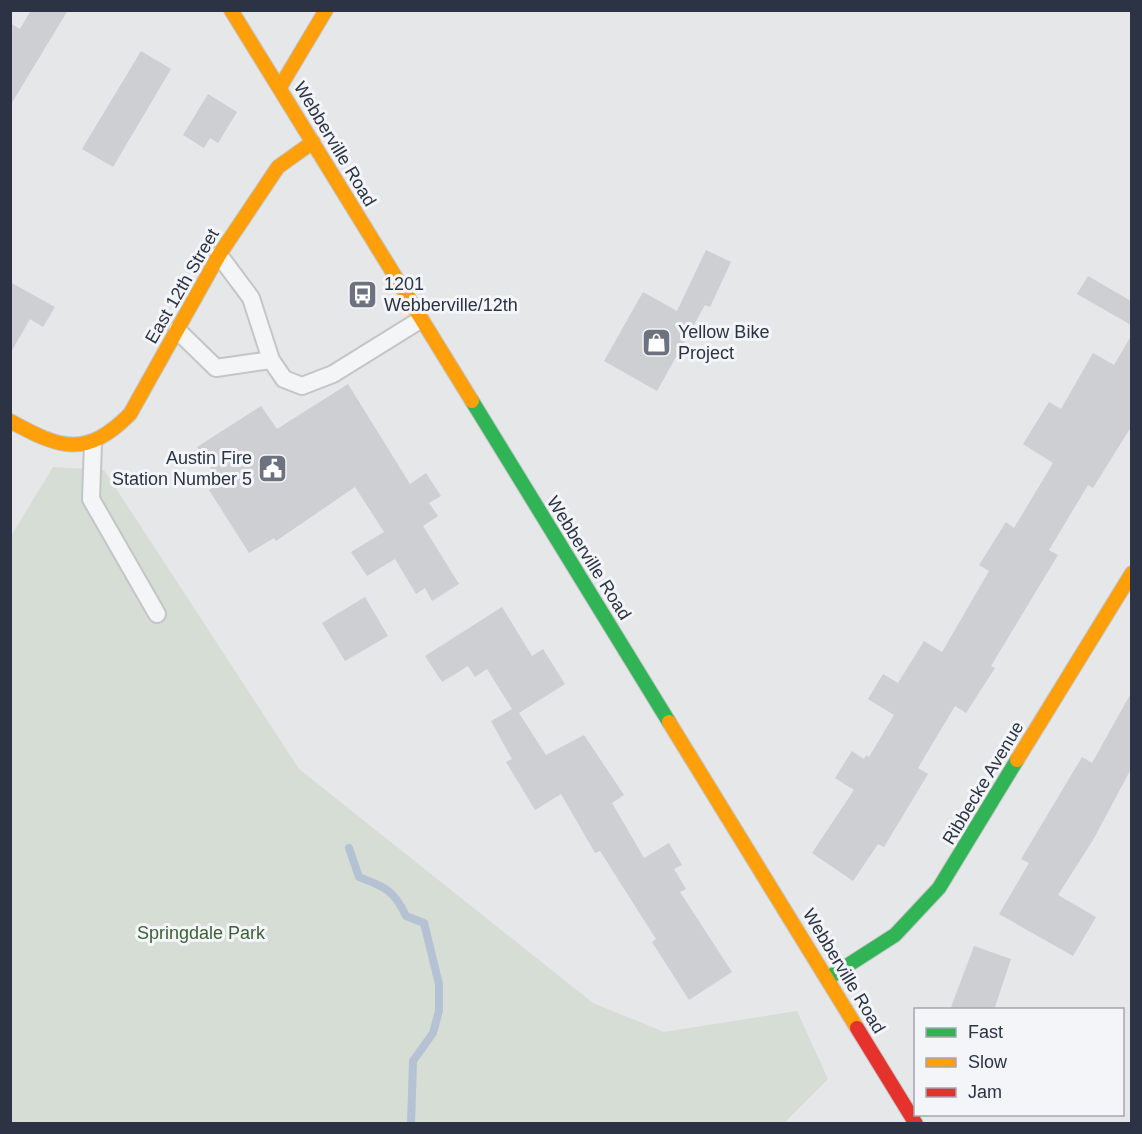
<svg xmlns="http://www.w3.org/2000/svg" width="1142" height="1134" font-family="Arial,sans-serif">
<rect width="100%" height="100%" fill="#e5e7e9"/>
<polygon fill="#d5ddd5" points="53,467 104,470 299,769 593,1003 664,1032 797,1011 828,1079 784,1123 11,1123 11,536"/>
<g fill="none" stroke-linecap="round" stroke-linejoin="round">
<path stroke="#b4c2d4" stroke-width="8" d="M 349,848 L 359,877 C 385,887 394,890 406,916 L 424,923 L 439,984 L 439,1011 L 433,1033 L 413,1061 L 411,1124"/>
</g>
<g fill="#cdcfd2">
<polygon points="31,10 68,10 10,106 10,23 20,29"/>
<polygon points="141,51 171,69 113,167 82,149"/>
<polygon points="208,94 237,112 218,143 210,138 204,148 183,135"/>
<polygon points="706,250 731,262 710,307 705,305 657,391 604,361 643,292 677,311"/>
<polygon points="1088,276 1131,301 1131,325 1077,294"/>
<polygon points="10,282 55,307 43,327 30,319 10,354"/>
<polygon points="1131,336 1131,427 1093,488 1088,485 1049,550 1058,555 991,666 995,668 966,713 955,706 918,768 928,774 884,847 878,844 853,881 812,853 854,790 835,778 852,751 864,759 866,755 869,757 894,715 868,699 883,674 898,683 924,641 942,652 989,571 979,565 1006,522 1014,528 1053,463 1023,444 1049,402 1061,409 1093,353 1114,365"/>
<polygon points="348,384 410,484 426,473 441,496 429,503 438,516 423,526 459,584 432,601 425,588 416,594 395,559 367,576 351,552 384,532 355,487 276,541 274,538 249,553 209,490 218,485 214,479 217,478 197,447 261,406 277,429"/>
<polygon points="365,597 388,636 345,661 322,623"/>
<polygon points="502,607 532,656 543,649 565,684 519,713 546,755 584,735 624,795 612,803 644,858 669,843 682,865 674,869 686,889 680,892 732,972 689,1000 652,942 656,939 600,851 595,853 561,794 535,810 506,762 512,759 491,721 512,709 487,669 475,677 468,666 442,682 425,656"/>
<polygon points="1131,693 1131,769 1093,840 1058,895 1096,917 1073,956 999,914 1029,863 1021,859 1082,757 1092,763"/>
<polygon points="974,946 1011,959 994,1010 950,1010"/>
</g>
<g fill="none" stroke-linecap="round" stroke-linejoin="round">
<defs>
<g id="lane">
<polyline points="219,255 251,298 271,360 284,379 302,386 333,374 420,320"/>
<polyline points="177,330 216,368 271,360"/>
<polyline points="93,443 91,499 157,614"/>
</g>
<g id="fast">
<polyline points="472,401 669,722"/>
<polyline points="828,978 895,935 939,888 1017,760"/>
</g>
<g id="slow">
<polyline points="231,10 472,401"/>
<polyline points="280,87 326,10"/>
<path d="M 10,421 C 61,449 86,458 130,414 L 219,255 L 278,167 L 313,142"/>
<polyline points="669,722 857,1028"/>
<polyline points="1017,760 1132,573"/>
</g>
<polyline id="jam" points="857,1028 916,1124"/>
</defs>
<use href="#lane" stroke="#c3c5c7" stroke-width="20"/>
<use href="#fast" stroke="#c3c5c7" stroke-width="16"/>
<use href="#slow" stroke="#c3c5c7" stroke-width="16"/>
<use href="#jam" stroke="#c3c5c7" stroke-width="16"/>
<use href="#lane" stroke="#f4f5f6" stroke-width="16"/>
<use href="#fast" stroke="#30b455" stroke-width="14"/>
<use href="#slow" stroke="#ff9f0a" stroke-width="14"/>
<use href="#jam" stroke="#e5322d" stroke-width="14"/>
</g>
<defs>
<symbol id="bus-square" viewBox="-11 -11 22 22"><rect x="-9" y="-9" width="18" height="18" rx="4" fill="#6c727e" stroke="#f3f5f8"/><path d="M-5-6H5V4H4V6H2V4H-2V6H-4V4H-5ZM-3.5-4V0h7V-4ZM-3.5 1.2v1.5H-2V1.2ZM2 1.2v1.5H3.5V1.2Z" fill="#fff"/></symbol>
<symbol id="shop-square" viewBox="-11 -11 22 22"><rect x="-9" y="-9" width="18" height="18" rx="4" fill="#6c727e" stroke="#f3f5f8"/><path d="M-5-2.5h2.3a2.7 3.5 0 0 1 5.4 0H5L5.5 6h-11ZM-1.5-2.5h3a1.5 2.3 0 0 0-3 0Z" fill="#fff"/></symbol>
<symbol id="civic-square" viewBox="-11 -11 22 22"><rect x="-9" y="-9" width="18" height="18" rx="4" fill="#6c727e" stroke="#f3f5f8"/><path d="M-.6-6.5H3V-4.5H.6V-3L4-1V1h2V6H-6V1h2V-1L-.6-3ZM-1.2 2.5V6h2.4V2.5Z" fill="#fff"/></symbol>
</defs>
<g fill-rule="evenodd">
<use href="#bus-square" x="346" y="278" width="33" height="33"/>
<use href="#shop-square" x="640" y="326" width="33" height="33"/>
<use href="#civic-square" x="256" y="452" width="33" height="33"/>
</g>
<g text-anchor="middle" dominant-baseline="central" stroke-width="6" stroke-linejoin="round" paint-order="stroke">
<g font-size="18" fill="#2b3344" stroke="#f3f5f8">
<text transform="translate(335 144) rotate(59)">Webberville Road</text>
<text transform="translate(182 286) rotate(-60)">East 12th Street</text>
<text transform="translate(589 558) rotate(58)">Webberville Road</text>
<text transform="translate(983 783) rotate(-59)">Ribbecke Avenue</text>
<text transform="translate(844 971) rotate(59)">Webberville Road</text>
</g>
<g font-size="18" fill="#2b3344" stroke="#f3f5f8" text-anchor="start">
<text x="384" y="284">1201<tspan x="384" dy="21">Webberville/12th</tspan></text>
<text x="678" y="332">Yellow Bike<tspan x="678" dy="21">Project</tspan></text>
<text x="252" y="458" text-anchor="end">Austin Fire<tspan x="252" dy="21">Station Number 5</tspan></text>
</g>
<g font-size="18" fill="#3e5f38" stroke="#f3f5f8">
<text x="201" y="933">Springdale Park</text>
</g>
</g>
<rect width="1142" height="1134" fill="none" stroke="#2b3344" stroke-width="24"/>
<rect x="914" y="1008" width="210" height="108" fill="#f3f5f8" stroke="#a3a7b0" stroke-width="1.5"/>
<rect x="926" y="1028" width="30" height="9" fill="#30b455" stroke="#a3a7b0" stroke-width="1.5"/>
<text x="968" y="1038" font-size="18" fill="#2b3344">Fast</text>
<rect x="926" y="1058" width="30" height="9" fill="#ff9f0a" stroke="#a3a7b0" stroke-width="1.5"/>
<text x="968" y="1068" font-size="18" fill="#2b3344">Slow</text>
<rect x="926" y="1088" width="30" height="9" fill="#e5322d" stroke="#a3a7b0" stroke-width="1.5"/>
<text x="968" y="1098" font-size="18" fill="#2b3344">Jam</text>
</svg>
